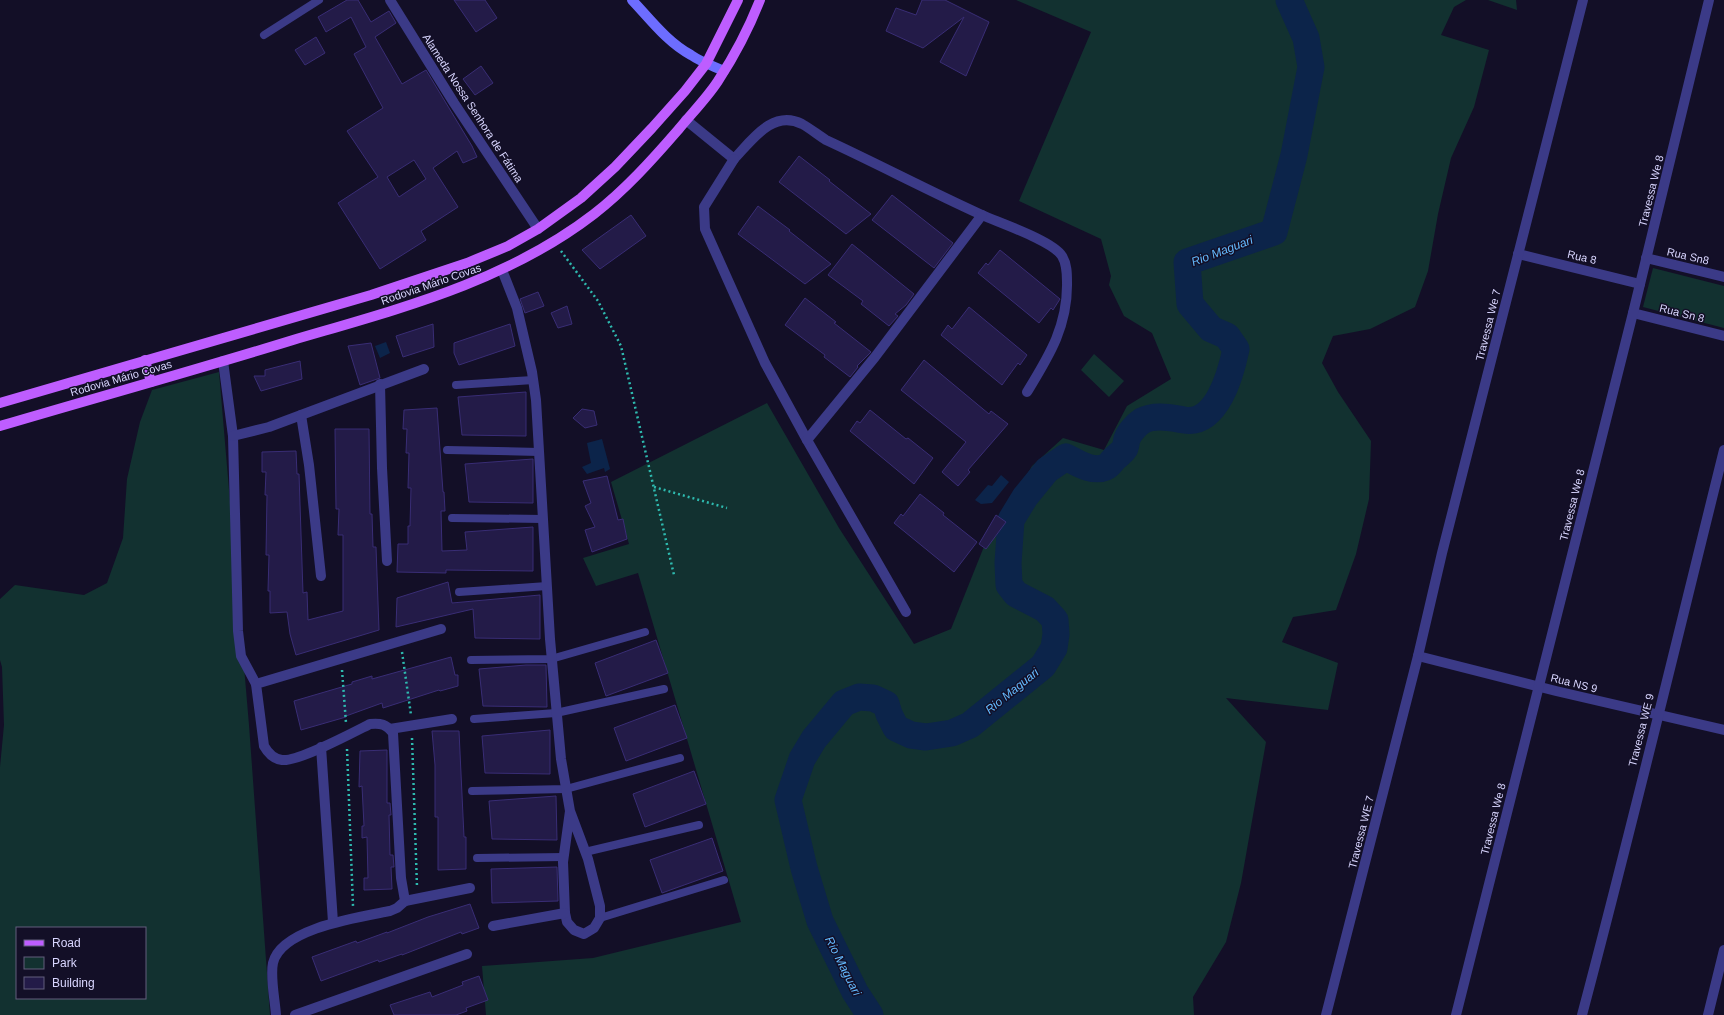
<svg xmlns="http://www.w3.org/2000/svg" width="1724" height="1015" font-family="Arial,sans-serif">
<rect width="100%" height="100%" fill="#130f27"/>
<g fill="#123130" fill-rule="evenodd">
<polygon points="1016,0 1466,0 1454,7 1441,35 1489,50 1474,107 1451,158 1438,214 1428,271 1415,307 1370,329 1333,336 1322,363 1338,392 1371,441 1369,499 1356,554 1336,610 1293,617 1282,642 1338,663 1328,710 1226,698 1266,742 1241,883 1226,942 1193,997 1194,1015 486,1015 482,966 593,958 741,922 638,573 596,586 583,558 629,544 611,482 767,403 839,528 914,644 951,629 983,549 1032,466 1063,438 1104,450 1127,406 1171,379 1152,333 1124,316 1109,285 1111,276 1101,239 1019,201 1091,32"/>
<polygon points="1488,0 1516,0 1517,10"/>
<polygon points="1653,268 1724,286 1724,328 1643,307"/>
<polygon points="1094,354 1124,381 1109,397 1081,370"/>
<path d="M 219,372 L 249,725 L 270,1015 L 0,1015 L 0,767 L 4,725 L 2,667 L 0,660 L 0,599 L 15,585 L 84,595 L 107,583 L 123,538 L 127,479 L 140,422 L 152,390 ZM 17,928 L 145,928 L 145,998 L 17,998 Z"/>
</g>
<g fill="#0c244a">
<polygon points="386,342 390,353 380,358 375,346"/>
<polygon points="602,439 610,469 605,472 604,468 587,474 582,467 591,463 587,443"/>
<polygon points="1001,475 1009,482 992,503 981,504 975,500 988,485 992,486"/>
</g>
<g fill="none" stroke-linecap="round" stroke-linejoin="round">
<path stroke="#0c244a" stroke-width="27" d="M 870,1015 L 855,992 L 820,921 L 804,868 L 788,800 L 802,759 L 814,739 L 844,703 L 859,697 L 873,698 L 886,704 L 889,714 L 896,728 L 911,735 L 926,737 L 952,733 L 970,725 L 1043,666 L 1054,648 L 1056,634 L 1055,620 L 1045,609 L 1016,594 L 1009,585 L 1008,563 L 1011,520 L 1025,497 L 1047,470 L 1066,457 C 1078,463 1092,473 1106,467 C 1109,466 1112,461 1114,459 C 1118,455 1122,453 1125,448 C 1126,445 1126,443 1127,439 C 1129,433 1136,425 1142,421 C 1155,414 1171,418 1184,420 C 1217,426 1231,373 1236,349 L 1227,336 L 1211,329 L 1190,304 L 1187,262 L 1274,232 L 1294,155 L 1311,67 L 1306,38 L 1289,0"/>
</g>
<g fill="#231b48" stroke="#392d75" fill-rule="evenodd">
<path d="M 347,0 L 358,0 L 371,22 L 389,11 L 396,23 L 375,37 L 402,84 L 426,70 L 472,146 L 477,157 L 463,163 L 457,151 L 433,168 L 458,207 L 421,231 L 426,240 L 380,269 L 338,203 L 378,177 L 347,131 L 383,108 L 354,54 L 366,47 L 351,17 L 326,32 L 318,17 ZM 414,160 L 426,179 L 399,197 L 387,177 Z"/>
<polygon points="454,0 485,0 497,18 476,32"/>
<polygon points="922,0 945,0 989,22 966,76 940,62 964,17 923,48 886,31 896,8 916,15"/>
<polygon points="316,37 325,53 305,65 295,50"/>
<polygon points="481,66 493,83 475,95 463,79"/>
<polygon points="799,156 830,180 829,181 871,214 846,234 779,182"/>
<polygon points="892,195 953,243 934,268 872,220"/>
<polygon points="758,206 790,230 789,231 831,264 805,284 738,234"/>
<polygon points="631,215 646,236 600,269 582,250"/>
<polygon points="852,244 914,294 906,305 895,314 898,316 889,326 861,304 863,301 828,275"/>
<polygon points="1000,250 1060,299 1053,310 1051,308 1039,323 978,273 986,263 988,265"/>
<polygon points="538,292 544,306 525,313 520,299"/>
<polygon points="805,298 836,322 834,323 871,352 857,366 858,367 850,377 824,357 825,355 785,325"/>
<polygon points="567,306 572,324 558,328 551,313"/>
<polygon points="969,307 1027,355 1020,365 1018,363 1002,385 941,335 948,325 952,329"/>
<polygon points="433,324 434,347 403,357 396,336"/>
<polygon points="510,324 515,346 459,365 454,353 454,343"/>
<polygon points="371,343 380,378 360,385 348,346"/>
<polygon points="924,360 989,414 991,411 1008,424 968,470 970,472 958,486 942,472 966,442 901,390"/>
<polygon points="300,361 302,379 261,391 254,376 265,376 265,370"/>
<polygon points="526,392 526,436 462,435 458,397"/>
<polygon points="437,408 443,492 444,492 445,511 441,511 442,551 467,550 465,532 533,527 533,571 446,570 446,573 397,572 398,544 408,544 408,526 410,526 411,488 408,488 409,453 406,453 407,429 403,429 404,410"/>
<polygon points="582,409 594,411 597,425 585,428 573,418"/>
<polygon points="870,410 906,439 908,438 933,458 914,484 850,431 857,421 860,423"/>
<polygon points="335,429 369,429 370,514 372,514 373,547 376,547 379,630 296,655 290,634 287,612 270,613 270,591 268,591 269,555 266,555 267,495 265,495 266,472 262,472 262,452 296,451 297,474 299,474 303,593 307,592 308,620 343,611 343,535 338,535 339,509 336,509"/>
<polygon points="533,459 533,503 469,502 465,464"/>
<polygon points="607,476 618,520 623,519 627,539 592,552 585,530 595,527 585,506 591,503 583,481"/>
<polygon points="920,494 944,513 943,515 977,542 954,572 894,523 901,514 903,516"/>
<polygon points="996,515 1006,522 986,549 979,544"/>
<polygon points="448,582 452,603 540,595 540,639 475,638 473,609 396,627 397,598"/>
<polygon points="656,640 668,673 606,696 595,663"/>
<polygon points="451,657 455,675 458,675 458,686 440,691 439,690 383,708 382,703 346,716 346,717 301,730 294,701 352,684 352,682 372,676 372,679"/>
<polygon points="526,665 546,665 547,707 483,706 479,669"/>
<polygon points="675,705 687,738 626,761 614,728"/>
<polygon points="550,730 550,774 485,773 482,736"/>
<polygon points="432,731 459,731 464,837 466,837 466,869 438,870 438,817 435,817 435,765"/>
<polygon points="387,750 387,803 390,803 391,815 389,815 390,855 393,855 394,867 391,867 392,889 364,890 364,878 368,878 367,837 362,838 362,826 364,826 362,786 359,787 360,751"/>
<polygon points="694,771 706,804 645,827 633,794"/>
<polygon points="556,796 557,840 492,839 489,801"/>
<polygon points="712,838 723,871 662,893 650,860"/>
<polygon points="557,867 558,901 492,903 491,869"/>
<polygon points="470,904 479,928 462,934 461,932 402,955 402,954 379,962 378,960 321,981 312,957 356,941 357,943 387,932 387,933 428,917"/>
<polygon points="479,976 488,1000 466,1008 467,1011 456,1015 394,1015 390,1005 430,992 432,997 463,985 462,982"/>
</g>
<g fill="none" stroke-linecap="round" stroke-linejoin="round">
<g stroke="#2ebaaf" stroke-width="2.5" stroke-dasharray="2 3" stroke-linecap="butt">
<polyline points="561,251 598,301 621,346 674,575"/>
<polyline points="654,487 727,508"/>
<polyline points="402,652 411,715"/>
<polyline points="342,670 346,723"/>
<polyline points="412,738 417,887"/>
<polyline points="347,749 353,906"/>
</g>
<g stroke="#3b3a87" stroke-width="8">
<polyline points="264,35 319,0"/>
<polyline points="456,385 533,380"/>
<polyline points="447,450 539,452"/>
<polyline points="452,518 543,519"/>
<polyline points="459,592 547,586"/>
<polyline points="471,660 551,659 645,632"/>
<polyline points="474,719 556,713 664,689"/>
<polyline points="472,791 566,789 680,758"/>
<polyline points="585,852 699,825"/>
<polyline points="477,858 564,857"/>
<polyline points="600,918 724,880"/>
</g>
<g stroke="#3b3a87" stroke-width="10">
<polyline points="390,0 454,103 538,229"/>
<path d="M 686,120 L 734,159 C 752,140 773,109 802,124 C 811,129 818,135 826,140 C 878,164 929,191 982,215 C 1000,223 1053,241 1062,256 C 1067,264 1067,274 1067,282 C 1068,326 1049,356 1027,392"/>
<polyline points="734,159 704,207 705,229 765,363 807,440 906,612"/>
<polyline points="1518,254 1640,284"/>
<polyline points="1646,258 1724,277"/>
<polyline points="502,270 517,308 532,372 536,400 550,639 561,759 570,811 588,859 600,906 600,918 594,928 584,934 574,930 567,922 565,913 563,862 570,811"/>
<polyline points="1633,313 1724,336"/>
<polyline points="223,361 233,436 238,631 241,656 256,684"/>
<polyline points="380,384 382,468 387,561"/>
<polyline points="301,415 309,465 321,576"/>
<polyline points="233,436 269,427 424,369"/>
<polyline points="807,440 875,357 982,215"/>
<polyline points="1418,656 1556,691 1724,730"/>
<polyline points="390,729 452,719"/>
<polyline points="321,747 333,922"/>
<polyline points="405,901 470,888"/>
<polyline points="493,926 565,913"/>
<path d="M 276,1015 C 275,1000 270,977 273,963 C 281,928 360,917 390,911 L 397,908 L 405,901 L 401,878 L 393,733 C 386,724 381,723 370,724 C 354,732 298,762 282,760 C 274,759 268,753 264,746 L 256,684 L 441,629"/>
<polyline points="295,1015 467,954"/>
<polyline points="1326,1015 1418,656 1442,553 1583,0"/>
<polyline points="1456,1015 1633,313 1709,0"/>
<path d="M 1582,1015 C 1632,827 1677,639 1724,450"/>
<polyline points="1708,1015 1724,950"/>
</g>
<path stroke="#6d6dff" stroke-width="10" d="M 632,0 C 650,19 667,42 691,55 C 701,62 713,66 724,71"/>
<g stroke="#be5dff" stroke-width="10">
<polyline points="145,360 151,382"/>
<polyline points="0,403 371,295 467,263 508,246 538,229 581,198 615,167 652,128 685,91 706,64 738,0"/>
<path d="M 0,426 C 98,397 196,370 293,340 C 398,309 506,282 594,214 C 625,190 652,160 678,130 C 691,114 707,98 718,81 C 735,55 749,28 760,0"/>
</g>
</g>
<g text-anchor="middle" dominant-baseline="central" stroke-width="3" stroke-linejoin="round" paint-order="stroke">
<g font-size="11" fill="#d9d6ff" stroke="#130f27">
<text transform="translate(473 108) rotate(57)">Alameda Nossa Senhora de Fátima</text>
<text transform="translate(1651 191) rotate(-76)">Travessa We 8</text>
<text transform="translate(1688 256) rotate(13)">Rua Sn8</text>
<text transform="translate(1582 257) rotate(13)">Rua 8</text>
<text transform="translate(431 284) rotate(-19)">Rodovia Mário Covas</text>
<text transform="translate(1682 313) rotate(14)">Rua Sn 8</text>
<text transform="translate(1488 325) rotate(-76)">Travessa We 7</text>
<text transform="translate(121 378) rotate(-16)">Rodovia Mário Covas</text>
<text transform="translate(1572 505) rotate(-76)">Travessa We 8</text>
<text transform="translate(1574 683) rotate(14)">Rua NS 9</text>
<text transform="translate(1641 730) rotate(-76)">Travessa WE 9</text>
<text transform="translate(1493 819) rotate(-76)">Travessa We 8</text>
<text transform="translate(1361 832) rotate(-76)">Travessa WE 7</text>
</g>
<g font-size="12" font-style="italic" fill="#64bbff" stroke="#130f27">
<text transform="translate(1222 251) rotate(-21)">Rio Maguari</text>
<text transform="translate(1012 691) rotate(-39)">Rio Maguari</text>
<text transform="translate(843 966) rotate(63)">Rio Maguari</text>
</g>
</g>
<rect x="16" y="927" width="130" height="72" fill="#130f27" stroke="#625f7d"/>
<rect x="24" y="940" width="20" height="6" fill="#be5dff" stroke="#625f7d"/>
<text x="52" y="947" font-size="12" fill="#d9d6ff">Road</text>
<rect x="24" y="957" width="20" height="12" fill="#123130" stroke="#625f7d"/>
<text x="52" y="967" font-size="12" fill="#d9d6ff">Park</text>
<rect x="24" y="977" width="20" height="12" fill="#231b48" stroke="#625f7d"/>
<text x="52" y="987" font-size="12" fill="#d9d6ff">Building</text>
</svg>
